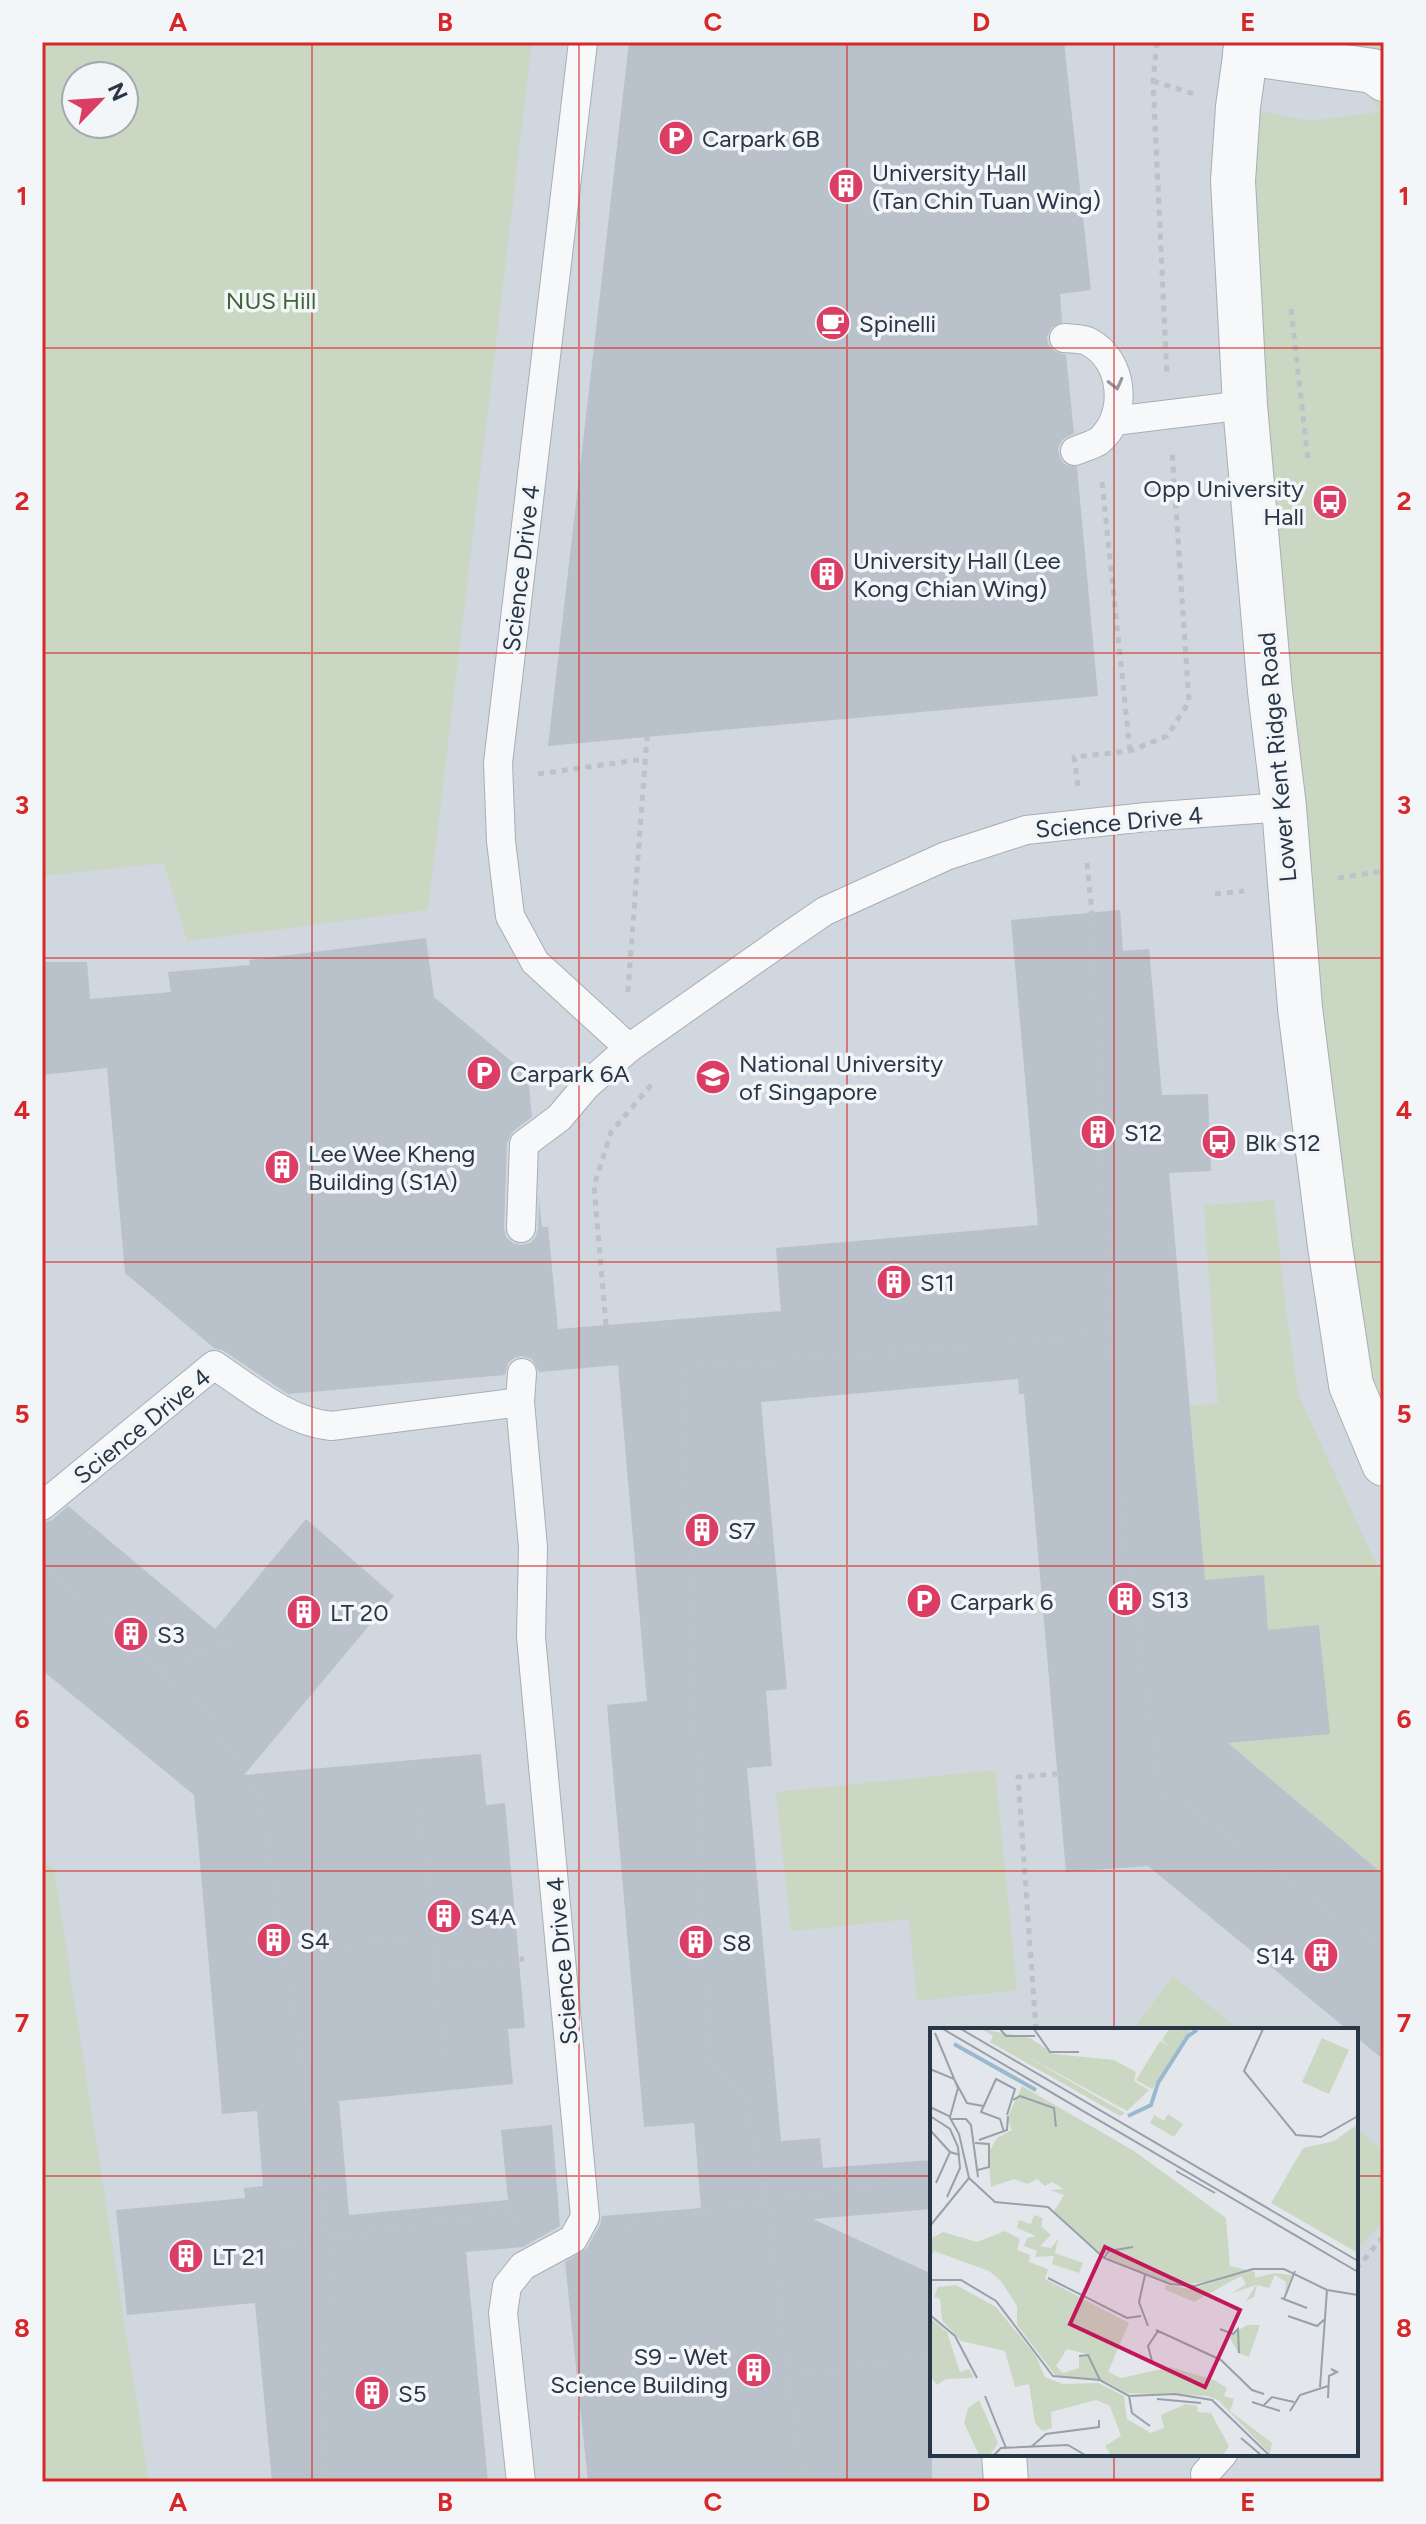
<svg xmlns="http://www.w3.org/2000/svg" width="1426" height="2524" font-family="Figtree,sans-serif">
<rect width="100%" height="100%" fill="#e3e7ec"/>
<path fill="#d0d7de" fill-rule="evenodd" d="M 42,42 L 1384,42 L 1384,2482 L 42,2482 ZM 76,76 L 124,76 L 124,124 L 76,124 ZM 932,2030 L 1356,2030 L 1356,2454 L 932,2454 Z"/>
<g fill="#cad7c3" fill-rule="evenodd">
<path d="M 42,42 L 532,42 L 428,910 L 187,941 L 164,863 L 42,876 ZM 124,76 L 124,124 L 76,124 L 76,76 Z"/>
<polygon points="1338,42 1384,42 1384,1458 1351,1385 1238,107 1310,121 1379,112"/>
<polygon points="1274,1200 1287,1320 1299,1396 1384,1581 1384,1875 1238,1751 1221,1760 1190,1406 1218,1403 1204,1205"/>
<polygon points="995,1770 1017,1990 917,2001 909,1919 791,1931 776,1792"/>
<polygon points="42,1858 54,1870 149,2482 42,2482"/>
<polygon points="1173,1976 1239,2030 1133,2030"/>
<polygon points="1356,2128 1384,2151 1384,2220 1356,2251"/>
</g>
<g fill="#b9c1cb">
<polygon points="629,42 1064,42 1091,290 1060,294 1062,322 1051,328 1047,337 1048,344 1054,351 1066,355 1074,433 1062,440 1058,449 1060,458 1064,464 1077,467 1098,696 548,746"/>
<polygon points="1120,910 1123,951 1149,949 1162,1095 1208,1094 1211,1171 1169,1173 1205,1580 1264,1575 1268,1630 1319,1625 1330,1734 1228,1743 1384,1875 1384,2060 1356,2037 1356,2030 1348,2030 1148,1866 1066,1872 1024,1394 1019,1394 1018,1379 761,1402 787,1689 766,1691 772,1766 747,1768 781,2141 820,2138 823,2168 932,2160 932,2209 813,2219 932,2274 932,2482 588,2482 565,2262 587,2248 600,2225 602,2216 701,2208 694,2123 644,2127 607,1705 647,1701 618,1365 539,1372 532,1359 522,1356 514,1358 508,1363 505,1375 288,1394 224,1351 214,1348 125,1273 107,1068 42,1075 42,962 87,962 90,999 171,992 168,972 250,965 249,960 426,938 434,997 528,1075 532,1117 513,1131 507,1143 504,1228 506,1237 513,1243 521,1245 530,1243 535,1238 538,1229 539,1197 542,1227 548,1227 558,1329 781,1311 776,1248 1038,1225 1011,920"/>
<polygon points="68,1506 215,1629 306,1519 394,1596 244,1775 481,1754 486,1805 505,1803 525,2028 508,2029 513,2084 339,2101 349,2215 508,2200 501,2130 552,2125 560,2226 523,2247 466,2252 488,2482 272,2482 255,2303 127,2315 116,2210 245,2198 244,2188 263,2186 257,2111 222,2114 194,1795 42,1670 42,1523 52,1520"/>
</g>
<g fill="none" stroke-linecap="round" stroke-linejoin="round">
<defs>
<g id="lane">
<polyline points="583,42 498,763 501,841 510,916 535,962 629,1048"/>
<path d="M 1064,338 C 1072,339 1082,338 1089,342 C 1124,360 1129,416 1099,441 C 1093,445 1082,448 1075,451"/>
<polyline points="1114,421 1245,405"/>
<polyline points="521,1228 524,1144 559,1118 586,1086 629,1048 790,935 825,911 946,856 1026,830 1146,817 1284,807"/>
<path d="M 42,1506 L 214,1365 C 249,1388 288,1422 331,1426 L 520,1402"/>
<polyline points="1205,2474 1223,2454"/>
<polyline points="521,2482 503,2313 507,2286 523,2266 573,2239 585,2217 531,1637 533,1547 520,1402 522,1373"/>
</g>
<g id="street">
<polyline points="1247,42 1238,107 1233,181 1245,405 1270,691 1284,807 1300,1008 1330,1246 1351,1385 1384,1464"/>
<polyline points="1245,53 1373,71 1384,79"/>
<polyline points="1004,2454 1006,2482"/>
</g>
</defs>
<use href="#lane" stroke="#a7aeb7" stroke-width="30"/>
<use href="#street" stroke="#a7aeb7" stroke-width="46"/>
<g stroke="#bcc2c8" stroke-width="5" stroke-dasharray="6 6" stroke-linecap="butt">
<polyline points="1157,42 1153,81 1167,376"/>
<polyline points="1153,81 1194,94"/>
<polyline points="1291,309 1308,460"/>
<polyline points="1102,482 1130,751"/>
<polyline points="538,774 645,759"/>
<polyline points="1078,786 1074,757 1130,751 1167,736 1189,702 1172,450"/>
<polyline points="1087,863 1092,913 1115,1464 1161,1792 1211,1823 1384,1950"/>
<polyline points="1338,878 1384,871"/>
<polyline points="1215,894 1244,891"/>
<polyline points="626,989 628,990 647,737"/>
<polyline points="606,1325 594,1186 611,1132 652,1084"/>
<polyline points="42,1559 211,1718 259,1797 329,2237 208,2255"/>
<polyline points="160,1669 246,1634"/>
<polyline points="420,1810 445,2056"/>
<polyline points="284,1952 433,1934"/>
<polyline points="436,1966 524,1959"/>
<polyline points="1036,2030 1018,1777 1057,1774"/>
<polyline points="932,2177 767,2201 742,2089 707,2054 683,1369 1110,1334"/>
<polyline points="622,2226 767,2201 789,2378 932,2354"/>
<polyline points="1356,2269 1384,2236"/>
<polyline points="639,2398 789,2378 802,2482"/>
<polyline points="326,2482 329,2237 501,2213 525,2219"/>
</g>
<use href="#lane" stroke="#f6f8fa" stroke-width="28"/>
<use href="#street" stroke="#f6f8fa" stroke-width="44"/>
</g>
<defs><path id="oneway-chevron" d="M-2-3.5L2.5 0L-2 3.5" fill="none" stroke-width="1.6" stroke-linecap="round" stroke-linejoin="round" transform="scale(2)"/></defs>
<use stroke="#8f97a0" href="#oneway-chevron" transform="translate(1116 384) rotate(76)"/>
<path fill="none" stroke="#d62828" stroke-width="2" stroke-opacity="0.55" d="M 312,42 L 312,2482M 579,42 L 579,2482M 847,42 L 847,2482M 1114,42 L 1114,2030M 42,348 L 1384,348M 42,653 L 1384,653M 42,958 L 1384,958M 42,1262 L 1384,1262M 42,1566 L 1384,1566M 42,1871 L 1384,1871M 42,2176 L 932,2176M 1356,2176 L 1384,2176M 1114,2454 L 1114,2482"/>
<defs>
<symbol id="parking-disc" viewBox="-11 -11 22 22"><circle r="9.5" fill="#dc3d64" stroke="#f3f6f9"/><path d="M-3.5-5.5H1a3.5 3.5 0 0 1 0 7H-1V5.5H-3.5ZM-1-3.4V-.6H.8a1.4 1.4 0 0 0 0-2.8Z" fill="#fff"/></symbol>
<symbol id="building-disc" viewBox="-11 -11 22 22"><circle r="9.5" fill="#dc3d64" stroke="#f3f6f9"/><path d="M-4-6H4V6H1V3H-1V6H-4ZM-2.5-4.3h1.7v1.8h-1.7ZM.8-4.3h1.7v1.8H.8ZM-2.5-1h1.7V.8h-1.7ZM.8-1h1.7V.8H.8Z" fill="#fff"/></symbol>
<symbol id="cafe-disc" viewBox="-11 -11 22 22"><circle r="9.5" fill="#dc3d64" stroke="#f3f6f9"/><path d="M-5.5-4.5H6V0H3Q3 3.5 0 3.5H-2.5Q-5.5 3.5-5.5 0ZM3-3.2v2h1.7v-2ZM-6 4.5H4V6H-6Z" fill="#fff"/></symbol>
<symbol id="bus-disc" viewBox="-11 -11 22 22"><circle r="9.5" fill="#dc3d64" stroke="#f3f6f9"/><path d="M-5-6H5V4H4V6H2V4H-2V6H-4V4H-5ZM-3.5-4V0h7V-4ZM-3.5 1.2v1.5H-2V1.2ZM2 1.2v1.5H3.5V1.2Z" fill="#fff"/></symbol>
<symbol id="university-disc" viewBox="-11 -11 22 22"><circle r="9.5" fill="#dc3d64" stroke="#f3f6f9"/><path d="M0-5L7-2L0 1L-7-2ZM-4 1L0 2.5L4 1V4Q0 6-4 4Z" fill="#fff"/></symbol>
</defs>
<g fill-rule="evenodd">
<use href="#parking-disc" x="656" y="118" width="40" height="40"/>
<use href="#building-disc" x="826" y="166" width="40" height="40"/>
<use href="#cafe-disc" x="813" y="303" width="40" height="40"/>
<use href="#bus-disc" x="1310" y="482" width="40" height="40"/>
<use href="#building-disc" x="807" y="554" width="40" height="40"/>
<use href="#parking-disc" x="464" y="1053" width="40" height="40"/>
<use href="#university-disc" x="693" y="1057" width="40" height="40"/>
<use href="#building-disc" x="1078" y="1112" width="40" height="40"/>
<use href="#bus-disc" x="1199" y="1122" width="40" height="40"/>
<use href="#building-disc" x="262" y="1147" width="40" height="40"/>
<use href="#building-disc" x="874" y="1262" width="40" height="40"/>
<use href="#building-disc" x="682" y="1510" width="40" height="40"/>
<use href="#building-disc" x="1105" y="1579" width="40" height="40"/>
<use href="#parking-disc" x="904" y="1581" width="40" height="40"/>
<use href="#building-disc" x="284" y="1592" width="40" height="40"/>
<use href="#building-disc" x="111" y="1614" width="40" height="40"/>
<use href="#building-disc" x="424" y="1896" width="40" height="40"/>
<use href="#building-disc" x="254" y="1920" width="40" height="40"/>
<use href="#building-disc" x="676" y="1922" width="40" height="40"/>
<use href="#building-disc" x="1301" y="1935" width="40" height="40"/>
<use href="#building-disc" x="166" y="2236" width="40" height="40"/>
<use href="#building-disc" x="734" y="2350" width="40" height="40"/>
<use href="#building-disc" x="352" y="2373" width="40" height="40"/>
</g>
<g text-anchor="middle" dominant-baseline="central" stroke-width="7" stroke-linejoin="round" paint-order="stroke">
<g font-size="24" fill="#283646" stroke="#f3f6f9" text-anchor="start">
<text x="702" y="138">Carpark 6B</text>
<text x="872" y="172">University Hall<tspan x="872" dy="28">(Tan Chin Tuan Wing)</tspan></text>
<text x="859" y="323">Spinelli</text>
<text x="1304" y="488" text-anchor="end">Opp University<tspan x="1304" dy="28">Hall</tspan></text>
<text x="853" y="560">University Hall (Lee<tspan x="853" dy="28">Kong Chian Wing)</tspan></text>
<text x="739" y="1063">National University<tspan x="739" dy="28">of Singapore</tspan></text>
<text x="510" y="1073">Carpark 6A</text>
<text x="1124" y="1132">S12</text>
<text x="1245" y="1142">Blk S12</text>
<text x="308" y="1153">Lee Wee Kheng<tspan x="308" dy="28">Building (S1A)</tspan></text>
<text x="920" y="1282">S11</text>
<text x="728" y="1530">S7</text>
<text x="1151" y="1599">S13</text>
<text x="950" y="1601">Carpark 6</text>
<text x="330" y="1612">LT 20</text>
<text x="157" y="1634">S3</text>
<text x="470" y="1916">S4A</text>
<text x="300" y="1940">S4</text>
<text x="722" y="1942">S8</text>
<text x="1295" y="1955" text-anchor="end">S14</text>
<text x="212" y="2256">LT 21</text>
<text x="728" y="2356" text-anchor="end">S9 - Wet<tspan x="728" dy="28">Science Building</tspan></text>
<text x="398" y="2393">S5</text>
</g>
<g font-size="24" fill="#426334" stroke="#f3f6f9">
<text x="271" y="300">NUS Hill</text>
</g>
<g font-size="24" fill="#283646" stroke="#f3f6f9">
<text transform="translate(521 568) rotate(-83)">Science Drive 4</text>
<text transform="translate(1277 757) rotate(-95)">Lower Kent Ridge Road</text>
<text transform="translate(1119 822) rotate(-5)">Science Drive 4</text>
<text transform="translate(142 1426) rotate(-39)">Science Drive 4</text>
<text transform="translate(562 1961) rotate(-95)">Science Drive 4</text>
</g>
</g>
<g transform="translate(930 2028)">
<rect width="428" height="428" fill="#e3e7ec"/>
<path d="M 51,1 L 100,10 L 124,26 L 184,32 L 206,44 L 204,53 L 219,62 L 197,83 L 91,25 L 195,85 L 190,88 L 60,14 L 63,8 ZM 239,1 L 261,1 L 222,61 L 206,52 L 230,13 L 241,19 L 232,12 ZM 392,10 L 419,22 L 399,66 L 372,54 ZM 92,58 L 204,123 L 296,190 L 300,238 L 325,244 L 325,250 L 344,245 L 362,247 L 355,265 L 356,254 L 345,247 L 339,260 L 327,257 L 324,269 L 316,273 L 326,257 L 302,265 L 316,256 L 311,248 L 264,274 L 234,261 L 236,257 L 261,261 L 294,251 L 248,258 L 176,232 L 180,225 L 168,226 L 124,183 L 134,167 L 120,162 L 134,161 L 122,154 L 115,158 L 107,151 L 98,156 L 84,151 L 61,159 L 58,126 L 67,110 L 82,102 L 77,91 ZM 238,86 L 253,96 L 244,109 L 220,95 L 224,87 L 234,93 ZM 428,96 L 428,225 L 341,175 L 373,120 L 404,113 ZM 104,187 L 113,190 L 111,198 L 121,207 L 110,218 L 121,220 L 128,211 L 125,225 L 153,235 L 149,245 L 122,236 L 124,228 L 105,229 L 107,223 L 94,218 L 97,210 L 106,208 L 87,200 L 89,192 L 101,196 ZM 75,203 L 90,211 L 87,222 L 100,227 L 99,234 L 118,241 L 115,251 L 199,295 L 178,344 L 191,350 L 241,339 L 284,352 L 297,360 L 294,368 L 304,371 L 300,383 L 342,415 L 340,426 L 288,372 L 277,368 L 197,365 L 173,352 L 126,348 L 87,297 L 87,278 L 71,253 L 59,243 L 4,223 L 0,231 L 0,211 L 13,204 L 47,214 ZM 137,321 L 158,326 L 149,329 L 149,340 L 133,345 L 126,338 ZM 26,257 L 66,279 L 106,328 L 115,349 L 133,356 L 168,355 L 194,368 L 197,391 L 221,405 L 234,400 L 231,387 L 256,376 L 267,378 L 268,384 L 281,385 L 299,418 L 293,427 L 181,427 L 175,418 L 191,408 L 180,378 L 166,372 L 121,384 L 122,400 L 112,403 L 105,395 L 99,356 L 85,359 L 75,323 L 31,313 L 12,292 L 10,271 L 4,269 L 8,259 ZM 0,290 L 17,304 L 30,344 L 39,341 L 44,350 L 16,351 L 7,357 L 0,348 ZM 317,297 L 330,297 L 319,329 L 308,325 L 299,308 ZM 49,372 L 68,415 L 60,427 L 49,427 L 34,395 L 38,380 Z" fill="#cad7c3" fill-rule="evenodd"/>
<path fill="none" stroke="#9ab9cf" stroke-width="4" d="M 24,16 L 106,62M 198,88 L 221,77 L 228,55 L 258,8 L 267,2"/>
<path fill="none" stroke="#98a0aa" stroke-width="2" d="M 13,1 L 428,244M 31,1 L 428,233M 70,1 L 76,8 L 105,8M 104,1 L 120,24 L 149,24M 333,1 L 314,43 L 366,107 L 391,109 L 428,88M 5,5 L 28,60 L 20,89M 0,41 L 24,51 L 37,75 L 53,78M 83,72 L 90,68 L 124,80 L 126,99M 0,79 L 19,88 L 29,106 L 39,150 L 0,198M 0,88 L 20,101 L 28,119 L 30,140 L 17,169M 20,91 L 36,91 L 41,97 L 48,149M 0,102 L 20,124 L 30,127M 74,104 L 70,91 L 51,84 L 66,51 L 85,61 L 77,87M 49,112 L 77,102 L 78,88M 45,115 L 59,116 L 59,139 L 48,142M 246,143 L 285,165M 39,150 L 65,174 L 118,179 L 174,230 L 240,256 L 265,258 L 323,241 L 354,241 L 397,262 L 428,267M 6,155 L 20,124M 174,230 L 179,223 L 203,219M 215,247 L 209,274 L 218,298M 118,250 L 197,290 L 211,288M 0,252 L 31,252 L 66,273 L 123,348 L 170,352 L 199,368 L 245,366 L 282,372 L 339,427M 351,270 L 377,280M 354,271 L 365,243M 0,287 L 25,308 L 47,350M 358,288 L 387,298 L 395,291M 290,301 L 303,306 L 308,301 L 309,325M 226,302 L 291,332M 149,328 L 158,327 L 170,352M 291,332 L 322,362 L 334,366M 222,333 L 218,318 L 228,303M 390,359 L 397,262M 55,368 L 76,420M 199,368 L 202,385 L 220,398M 398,370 L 399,348 L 407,344 L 401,341M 227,371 L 271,375M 322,374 L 350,383M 334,377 L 342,369 L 364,374M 360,383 L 370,367 L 398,358M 311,410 L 331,427M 101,419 L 116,406 L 169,399 L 169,392M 64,427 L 71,420 L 138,417 L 155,427"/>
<path fill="#c2185b" fill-opacity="0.15" stroke="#c2185b" stroke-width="4" d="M 175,219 L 310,282 L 275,359 L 140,296 Z"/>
<rect width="428" height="428" fill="none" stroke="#283646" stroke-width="4"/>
</g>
<rect width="1426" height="2524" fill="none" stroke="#f3f6f9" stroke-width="88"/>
<g transform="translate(100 100) rotate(65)"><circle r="38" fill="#f3f6f9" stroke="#a2a9b1" stroke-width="2"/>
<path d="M0-6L14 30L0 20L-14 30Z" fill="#dc3d64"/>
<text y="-12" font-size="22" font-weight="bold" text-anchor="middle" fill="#283646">N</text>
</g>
<rect x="44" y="44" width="1338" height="2436" fill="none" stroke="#d62828" stroke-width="3"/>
<g font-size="26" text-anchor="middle" font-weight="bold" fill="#d62828">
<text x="178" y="31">A</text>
<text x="445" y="31">B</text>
<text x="713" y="31">C</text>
<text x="981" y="31">D</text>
<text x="1248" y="31">E</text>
<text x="22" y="205">1</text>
<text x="1404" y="205">1</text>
<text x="22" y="510">2</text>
<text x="1404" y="510">2</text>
<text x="22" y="814">3</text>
<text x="1404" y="814">3</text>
<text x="22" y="1119">4</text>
<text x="1404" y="1119">4</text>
<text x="22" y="1423">5</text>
<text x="1404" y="1423">5</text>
<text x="22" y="1728">6</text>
<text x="1404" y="1728">6</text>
<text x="22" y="2032">7</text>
<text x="1404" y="2032">7</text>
<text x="22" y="2337">8</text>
<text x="1404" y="2337">8</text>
<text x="178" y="2511">A</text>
<text x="445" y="2511">B</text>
<text x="713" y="2511">C</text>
<text x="981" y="2511">D</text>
<text x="1248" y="2511">E</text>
</g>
</svg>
